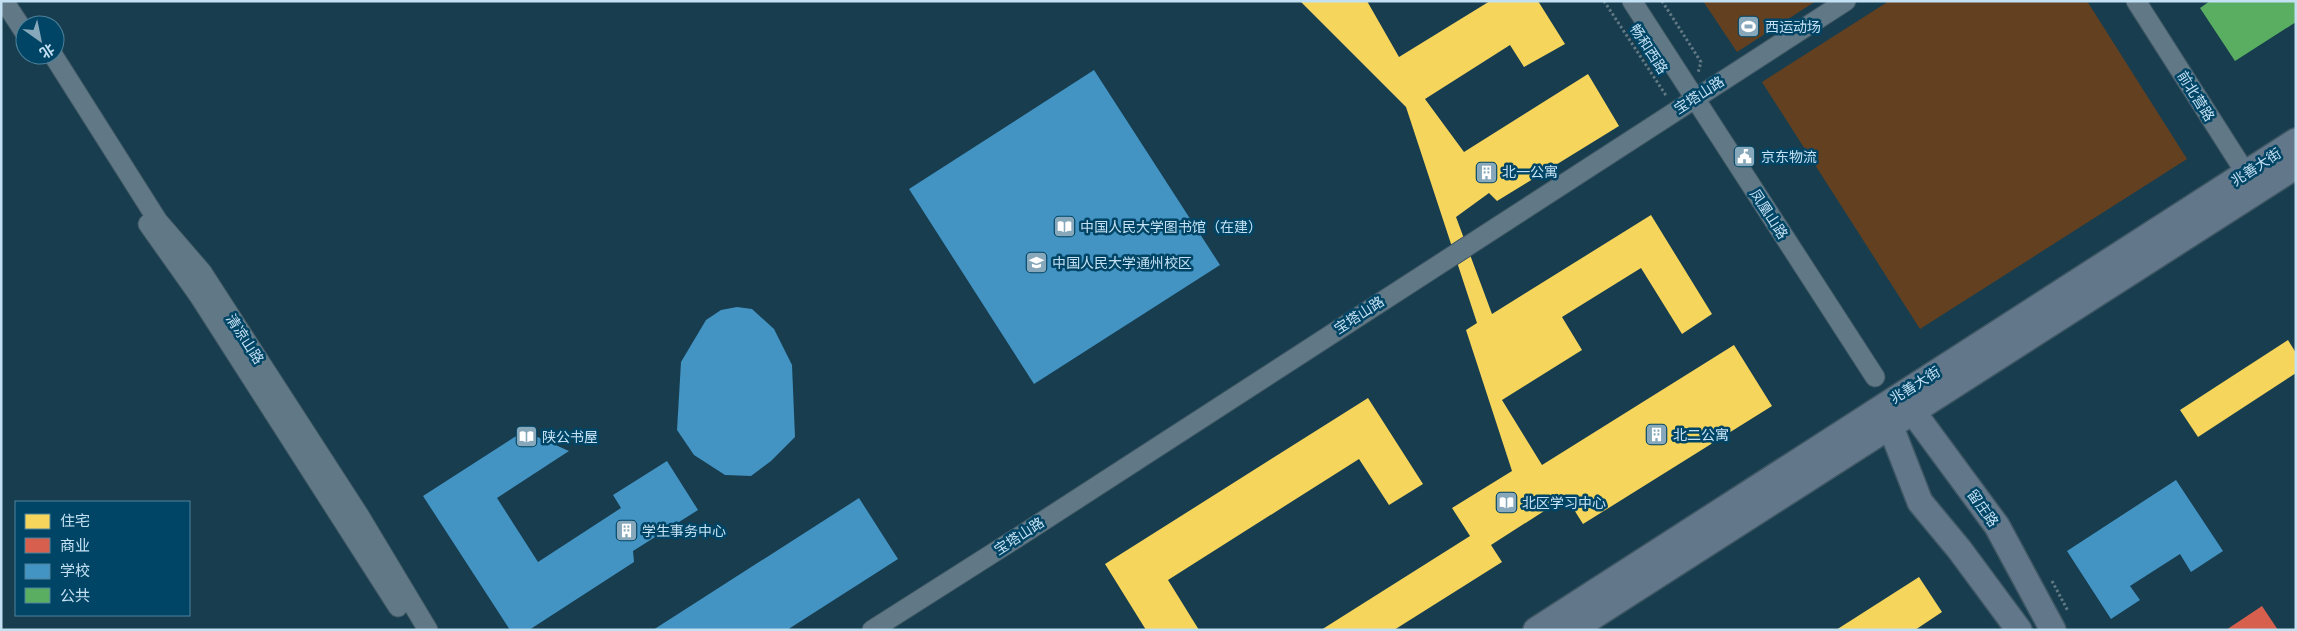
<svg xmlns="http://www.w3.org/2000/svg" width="2297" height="631" font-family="'Source Serif 4','Noto Sans SC',serif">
<rect width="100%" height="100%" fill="#173d4e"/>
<g fill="#634020">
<polygon points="1703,1 1816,1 1737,52"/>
<polygon points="1889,1 2087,1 2187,159 1920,329 1762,82"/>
</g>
<g fill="#f6d55c">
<polygon points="1300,1 1367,1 1399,57 1490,1 1538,1 1565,44 1524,67 1510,45 1425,99 1464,152 1588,74 1619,126 1497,201 1489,193 1456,217 1492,314 1651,215 1712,314 1682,334 1641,268 1562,317 1582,350 1502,400 1542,465 1734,345 1772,406 1583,524 1566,497 1491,545 1502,562 1394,630 1321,630 1470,536 1452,508 1512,471 1466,330 1477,323 1406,107"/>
<polygon points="2288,340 2296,353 2296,373 2198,437 2180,410"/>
<polygon points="1368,398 1423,484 1389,505 1359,459 1168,580 1199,630 1146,630 1105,564"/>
<polygon points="1919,577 1942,612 1915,630 1836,630"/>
</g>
<polygon fill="#d6604d" points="2262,606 2278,630 2226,630"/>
<g fill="#4393c3">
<polygon points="1094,70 1220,265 1034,384 909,189"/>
<polygon points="737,307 752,309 774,329 792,365 795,437 771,461 751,476 725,475 694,455 677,430 681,362 706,320 721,310"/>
<polygon points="524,431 569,451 497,498 538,562 621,508 613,495 667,461 698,510 633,551 634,562 529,630 510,630 423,496"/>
<polygon points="2176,480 2223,551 2191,572 2180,554 2130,586 2140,600 2111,619 2067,551"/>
<polygon points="859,498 898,559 787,630 653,630"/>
</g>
<polygon fill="#5aae61" points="2210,1 2296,1 2296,22 2235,61 2200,8"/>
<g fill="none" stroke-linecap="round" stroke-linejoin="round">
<defs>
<g id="minor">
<polyline points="4,1 25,33"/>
<polyline points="1632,1 1875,377"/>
<polyline points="2136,1 2252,183"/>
<polyline points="53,55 158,221 202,272 359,515 428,630"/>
<polyline points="148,224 199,296 398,607"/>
<polyline points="872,630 1023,534 1846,1"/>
</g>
<g id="major">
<polyline points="1902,397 1997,526 2053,630"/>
<polyline points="1882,412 1890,425 1920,502 1959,549 2019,630"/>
<polyline points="1536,630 2296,141"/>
<polyline points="1572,630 2296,166"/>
</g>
</defs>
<use href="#minor" stroke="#3f5764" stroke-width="21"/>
<use href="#major" stroke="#3f5764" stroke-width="28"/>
<g stroke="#627885" stroke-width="3" stroke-dasharray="2.5 2.5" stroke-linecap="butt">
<polyline points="1604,1 1667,97"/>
<polyline points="1662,1 1701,62 1698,73"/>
<polyline points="2052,581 2068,611"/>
</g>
<use href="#minor" stroke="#617987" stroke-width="19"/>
<use href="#major" stroke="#62788a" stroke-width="25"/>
</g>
<defs>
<symbol id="stadium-square" viewBox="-11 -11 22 22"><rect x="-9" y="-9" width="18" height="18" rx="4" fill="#87a8ba" stroke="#004565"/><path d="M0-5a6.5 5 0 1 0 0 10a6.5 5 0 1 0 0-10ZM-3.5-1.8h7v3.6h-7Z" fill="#fff"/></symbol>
<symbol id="civic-square" viewBox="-11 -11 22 22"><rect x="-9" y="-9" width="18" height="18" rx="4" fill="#87a8ba" stroke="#004565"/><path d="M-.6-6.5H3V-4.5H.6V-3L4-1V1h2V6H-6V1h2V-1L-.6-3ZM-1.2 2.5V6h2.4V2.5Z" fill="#fff"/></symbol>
<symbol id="building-square" viewBox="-11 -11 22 22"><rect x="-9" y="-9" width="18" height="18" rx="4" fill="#87a8ba" stroke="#004565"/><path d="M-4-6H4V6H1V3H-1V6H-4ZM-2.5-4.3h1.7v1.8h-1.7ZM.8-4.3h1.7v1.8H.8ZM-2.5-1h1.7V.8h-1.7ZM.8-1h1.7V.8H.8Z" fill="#fff"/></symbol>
<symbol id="library-square" viewBox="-11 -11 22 22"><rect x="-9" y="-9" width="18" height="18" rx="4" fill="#87a8ba" stroke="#004565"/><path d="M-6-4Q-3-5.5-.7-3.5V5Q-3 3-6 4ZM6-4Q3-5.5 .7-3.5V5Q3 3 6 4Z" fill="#fff"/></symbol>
<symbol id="school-square" viewBox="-11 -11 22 22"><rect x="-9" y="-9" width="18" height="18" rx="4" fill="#87a8ba" stroke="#004565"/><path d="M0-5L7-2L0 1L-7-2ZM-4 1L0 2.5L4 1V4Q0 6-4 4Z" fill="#fff"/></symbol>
</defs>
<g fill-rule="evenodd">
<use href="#stadium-square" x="1736" y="14" width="25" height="25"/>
<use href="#civic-square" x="1732" y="144" width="25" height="25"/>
<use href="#building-square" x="1474" y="160" width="25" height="25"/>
<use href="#library-square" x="1052" y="214" width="25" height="25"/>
<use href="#school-square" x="1024" y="250" width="25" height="25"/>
<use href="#building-square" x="1644" y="422" width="25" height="25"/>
<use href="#library-square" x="514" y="424" width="25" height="25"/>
<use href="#library-square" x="1494" y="490" width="25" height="25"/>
<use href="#building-square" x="614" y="518" width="25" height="25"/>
</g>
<g text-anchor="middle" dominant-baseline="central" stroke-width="5" stroke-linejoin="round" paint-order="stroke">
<g font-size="14" fill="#c4e1f4" stroke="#004565" text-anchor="start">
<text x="1765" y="27">西运动场</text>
<text x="1761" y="157">京东物流</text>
<text x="1502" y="172">北一公寓</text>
<text x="1080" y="227">中国人民大学图书馆（在建）</text>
<text x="1052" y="263">中国人民大学通州校区</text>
<text x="1673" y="435">北二公寓</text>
<text x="542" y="437">陕公书屋</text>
<text x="1522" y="503">北区学习中心</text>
<text x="642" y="531">学生事务中心</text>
</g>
<g font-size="14" fill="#c4e1f4" stroke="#004565">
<text transform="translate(1649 49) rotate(57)">畅和西路</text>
<text transform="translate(1699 95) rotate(-33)">宝塔山路</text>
<text transform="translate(2196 96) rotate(58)">前北营路</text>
<text transform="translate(2256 167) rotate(-33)">兆善大街</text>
<text transform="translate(1769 214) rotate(57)">凤凰山路</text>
<text transform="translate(1359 315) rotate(-33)">宝塔山路</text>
<text transform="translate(245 339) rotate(57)">清凉山路</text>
<text transform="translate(1915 385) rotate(-32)">兆善大街</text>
<text transform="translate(1983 508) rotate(55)">留庄路</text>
<text transform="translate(1019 536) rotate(-33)">宝塔山路</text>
</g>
</g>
<rect width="2297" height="631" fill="none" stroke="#c4e1f4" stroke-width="5"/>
<rect x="15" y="501" width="175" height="115" fill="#004565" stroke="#4e839e"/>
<rect x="25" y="514" width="25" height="15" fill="#f6d55c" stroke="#4e839e"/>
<text x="60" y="526" font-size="15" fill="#c4e1f4">住宅</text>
<rect x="25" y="538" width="25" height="15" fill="#d6604d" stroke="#4e839e"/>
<text x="60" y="551" font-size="15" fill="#c4e1f4">商业</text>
<rect x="25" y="564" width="25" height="15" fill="#4393c3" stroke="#4e839e"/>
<text x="60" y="576" font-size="15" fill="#c4e1f4">学校</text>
<rect x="25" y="588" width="25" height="15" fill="#5aae61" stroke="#4e839e"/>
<text x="60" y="601" font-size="15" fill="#c4e1f4">公共</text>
<g transform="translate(40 40) rotate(147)"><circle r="24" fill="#004565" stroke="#4e839e"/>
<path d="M0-4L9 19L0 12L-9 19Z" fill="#87a8ba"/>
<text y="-8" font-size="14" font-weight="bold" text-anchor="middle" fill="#c4e1f4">北</text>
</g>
</svg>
